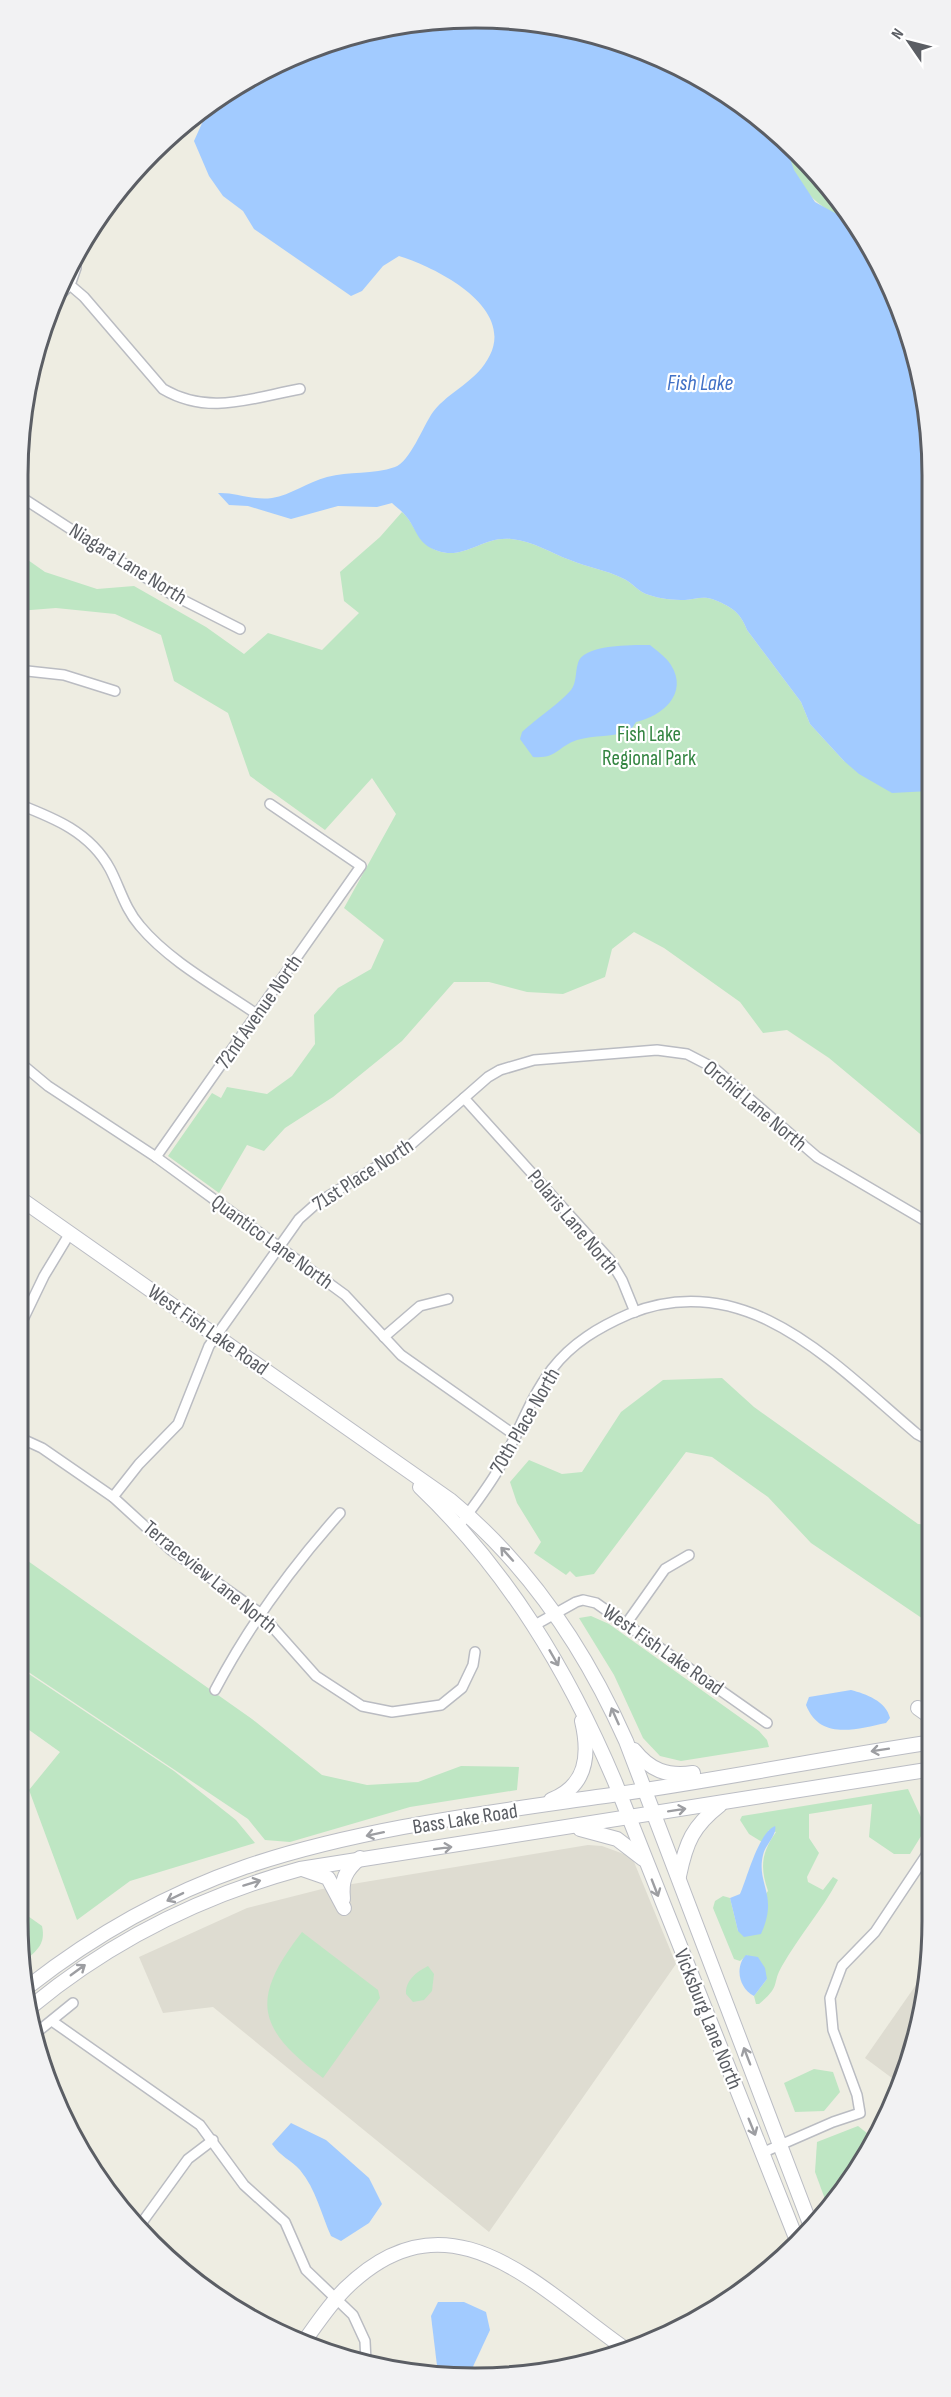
<svg xmlns="http://www.w3.org/2000/svg" width="951" height="2397" font-family="'Sofia Sans Condensed',sans-serif">
<rect width="100%" height="100%" fill="#eeede2"/>
<g fill="#dedcd1">
<polygon points="588,1845 602,1846 632,1857 676,1964 489,2232 213,2007 163,2013 139,1957 247,1908 322,1889"/>
<polygon points="925,1972 909,2068 900,2084 865,2058"/>
</g>
<g fill="#bee6c3">
<path d="M 785,144 L 820,174 L 853,223 C 816,208 793,185 785,144 Z"/>
<path d="M 402,512 C 414,522 418,544 438,551 C 465,560 483,536 511,539 C 534,541 550,553 570,560 C 587,567 606,570 622,578 C 632,582 639,593 649,595 C 660,599 673,600 685,600 C 694,599 703,596 712,599 C 730,606 740,611 747,630 L 801,702 L 810,724 L 844,761 L 930,791 L 931,1143 L 829,1058 L 787,1030 L 763,1033 L 740,1002 L 664,948 L 634,932 L 612,949 L 605,977 L 563,994 L 527,992 L 489,982 L 454,982 L 402,1041 L 333,1097 L 285,1128 L 264,1151 L 247,1145 L 219,1193 L 168,1156 L 212,1093 L 221,1098 L 227,1087 L 267,1094 L 292,1076 L 315,1044 L 314,1015 L 338,988 L 371,969 L 384,940 L 344,908 L 396,814 L 372,778 L 325,830 L 250,776 L 228,713 L 174,681 L 161,635 L 115,614 L 56,608 L 18,611 L 18,553 L 45,572 L 97,589 L 134,586 L 206,627 L 244,654 L 268,633 L 322,650 L 359,613 L 344,601 L 340,572 L 380,537 Z"/>
<polygon points="722,1378 754,1407 918,1524 932,1525 932,1625 811,1543 768,1497 712,1457 686,1452 594,1574 576,1577 570,1571 566,1575 534,1553 541,1542 517,1503 510,1482 529,1460 562,1474 582,1472 621,1412 663,1380"/>
<polygon points="18,1554 252,1719 322,1775 367,1785 418,1782 461,1766 519,1767 517,1790 410,1807 290,1842 265,1840 248,1819 18,1665"/>
<polygon points="591,1616 609,1624 759,1731 767,1740 769,1747 681,1761 660,1756 643,1738 614,1675 579,1618"/>
<polygon points="20,1668 174,1771 236,1820 255,1843 130,1881 77,1920 29,1790 60,1752 18,1722 18,1671"/>
<path d="M 908,1789 L 926,1828 L 910,1854 L 894,1854 L 869,1837 L 872,1804 L 809,1814 L 809,1838 L 819,1853 L 807,1877 L 808,1882 L 823,1890 L 833,1877 L 838,1880 C 822,1910 799,1936 782,1966 C 771,1985 782,1985 759,2004 L 756,2004 L 754,1996 L 767,1979 L 747,1955 L 740,1961 L 734,1959 L 713,1908 L 715,1901 L 723,1896 L 730,1898 L 738,1931 L 768,1891 C 760,1868 761,1853 776,1832 L 769,1830 L 762,1842 L 749,1834 L 740,1820 L 742,1816 Z"/>
<path d="M 18,1909 L 42,1926 C 46,1944 37,1950 25,1961 Z"/>
<path d="M 302,1932 L 378,1990 L 380,1998 L 323,2078 C 256,2028 250,1999 302,1932 Z"/>
<path d="M 428,1966 L 434,1974 L 432,1991 L 424,2000 L 413,2002 L 406,1994 C 405,1981 416,1972 428,1966 Z"/>
<polygon points="814,2069 833,2072 840,2092 824,2111 795,2112 784,2083"/>
<polygon points="858,2126 872,2137 838,2200 829,2210 815,2172 817,2142"/>
</g>
<g fill="#a2cbff">
<path d="M 445,19 L 535,22 L 622,42 L 729,95 L 785,144 L 794,170 L 815,202 L 853,223 L 886,273 L 929,415 L 930,791 L 892,793 L 859,774 L 844,761 L 810,724 L 801,702 L 747,630 C 740,611 730,606 712,599 C 703,596 694,599 685,600 C 673,600 660,599 649,595 C 639,593 632,582 622,578 C 606,570 587,567 570,560 C 550,553 534,541 511,539 C 483,536 465,560 438,551 C 416,544 417,528 405,515 C 402,511 396,507 392,503 L 377,507 L 338,506 L 291,519 L 248,506 L 229,505 L 218,493 C 235,492 254,501 272,498 C 291,495 308,482 327,477 C 349,471 373,475 395,467 C 410,462 423,426 433,412 C 450,390 477,382 490,355 C 514,306 435,267 399,256 L 383,266 L 362,291 L 351,296 L 254,229 L 243,211 L 223,196 L 209,176 L 194,141 L 203,121 L 202,109 L 273,65 L 357,34 Z"/>
<path d="M 650,645 C 657,651 666,657 671,665 C 689,694 662,716 636,722 L 630,731 C 614,737 594,735 577,740 C 557,747 557,759 533,757 L 520,739 L 522,732 C 535,720 561,702 571,690 C 577,682 575,672 578,663 C 583,644 633,645 650,645 Z"/>
<path d="M 851,1690 C 866,1694 886,1701 890,1718 L 886,1723 C 857,1729 820,1741 806,1705 L 809,1697 Z"/>
<path d="M 775,1826 C 778,1834 765,1845 763,1855 C 756,1885 779,1894 761,1934 L 744,1937 L 738,1931 L 730,1898 L 740,1894 C 747,1879 758,1833 775,1826 Z"/>
<path d="M 746,1955 L 758,1957 L 765,1968 L 767,1979 L 754,1996 C 738,1988 735,1966 746,1955 Z"/>
<path d="M 291,2123 L 326,2140 L 369,2178 L 382,2204 L 369,2223 L 341,2241 L 331,2236 C 321,2214 316,2189 300,2170 C 291,2160 281,2157 272,2144 Z"/>
<polygon points="438,2302 464,2302 486,2312 490,2330 470,2373 438,2374 431,2316"/>
</g>
<g fill="none" stroke-linecap="round" stroke-linejoin="round">
<defs>
<g id="street">
<path d="M 76,253 L 76,268 L 70,285 L 84,297 L 163,389 C 209,416 251,398 300,389"/>
<polyline points="56,299 70,285"/>
<polyline points="18,495 171,594 240,629"/>
<polyline points="18,670 64,675 115,691"/>
<path d="M 18,804 C 54,818 90,832 110,869 C 120,888 125,909 140,926 C 170,962 219,988 258,1015"/>
<polyline points="18,1061 48,1086 156,1157 345,1295 401,1355 516,1436"/>
<polyline points="464,1098 610,1260 622,1280 635,1312"/>
<polyline points="156,1157 361,866 270,804"/>
<polyline points="18,1330 44,1276 70,1233"/>
<polyline points="384,1337 420,1306 448,1299"/>
<polyline points="18,1437 42,1448 113,1497 171,1550 260,1613 316,1676 362,1706 392,1712 441,1705 462,1688 473,1665 475,1652"/>
<polyline points="113,1497 139,1464 178,1424 209,1346 299,1219 317,1203 407,1148 488,1077 500,1070 534,1060 657,1050 687,1054 714,1068 817,1157 931,1224"/>
<path d="M 459,1526 C 472,1508 487,1489 498,1470 C 517,1437 529,1399 552,1369 C 572,1343 599,1327 629,1314 C 747,1266 835,1365 917,1434 L 932,1442"/>
<polyline points="626,1624 665,1569 689,1555"/>
<polyline points="535,1625 576,1602 583,1600 596,1603 767,1723"/>
<path d="M 215,1690 C 249,1625 291,1568 340,1513"/>
<polyline points="926,1770 933,1826"/>
<polyline points="52,2021 200,2125 244,2185 285,2222 306,2270 353,2315 365,2341 366,2363"/>
<polyline points="36,2033 73,2003"/>
<polyline points="762,2153 833,2122 860,2113 857,2095 833,2030 830,1998 842,1966 875,1932 933,1845"/>
<polyline points="138,2228 188,2159 213,2140"/>
</g>
<g id="secondary">
<path d="M 18,1197 L 450,1500 C 529,1565 585,1649 626,1741 L 812,2229"/>
<path d="M 420,1487 C 508,1571 568,1671 615,1782 L 798,2243"/>
<polyline points="918,1708 932,1718"/>
<path d="M 634,1750 C 650,1770 667,1777 693,1773"/>
<path d="M 551,1800 C 587,1786 590,1755 582,1721"/>
<polyline points="580,1829 617,1839 643,1859"/>
<polyline points="302,1869 328,1878 344,1908"/>
<path d="M 679,1876 C 686,1842 693,1826 720,1805"/>
<path d="M 343,1899 C 341,1880 345,1871 360,1858"/>
<path d="M 29,1986 C 93,1936 167,1894 245,1867 C 363,1827 495,1812 618,1794 C 723,1779 827,1758 933,1742"/>
<path d="M 32,2006 C 112,1940 201,1896 300,1869 L 933,1769"/>
<path d="M 303,2343 C 316,2325 329,2305 345,2289 C 449,2186 537,2287 624,2348"/>
</g>
</defs>
<use href="#street" stroke="#babcc2" stroke-width="12"/>
<use href="#secondary" stroke="#bbbdc4" stroke-width="16"/>
<use href="#street" stroke="#fff" stroke-width="9"/>
<use href="#secondary" stroke="#fff" stroke-width="14"/>
</g>
<defs><path id="oneway-shaft" d="M-6 0H5M1.5-3L5.5 0L1.5 3" fill="none" stroke-width="1.6" stroke-linecap="round" stroke-linejoin="round" transform="scale(1.5)"/></defs>
<g stroke="#9d9ea2">
<use href="#oneway-shaft" transform="translate(507 1554) rotate(-132)"/>
<use href="#oneway-shaft" transform="translate(554 1658) rotate(60)"/>
<use href="#oneway-shaft" transform="translate(615 1716) rotate(-114)"/>
<use href="#oneway-shaft" transform="translate(880 1750) rotate(171)"/>
<use href="#oneway-shaft" transform="translate(677 1810) rotate(-9)"/>
<use href="#oneway-shaft" transform="translate(375 1834) rotate(168)"/>
<use href="#oneway-shaft" transform="translate(443 1848) rotate(-7)"/>
<use href="#oneway-shaft" transform="translate(252 1883) rotate(-17)"/>
<use href="#oneway-shaft" transform="translate(655 1888) rotate(69)"/>
<use href="#oneway-shaft" transform="translate(175 1897) rotate(154)"/>
<use href="#oneway-shaft" transform="translate(78 1970) rotate(-36)"/>
<use href="#oneway-shaft" transform="translate(747 2056) rotate(-111)"/>
<use href="#oneway-shaft" transform="translate(752 2127) rotate(68)"/>
</g>
<g text-anchor="middle" dominant-baseline="central" stroke-width="4.5" stroke-linejoin="round" paint-order="stroke">
<g font-size="21" fill="#5b5e64" stroke="#fff">
<text transform="translate(128 564) rotate(32)">Niagara Lane North</text>
<text transform="translate(259 1012) rotate(-55)">72nd Avenue North</text>
<text transform="translate(755 1106) rotate(40)">Orchid Lane North</text>
<text transform="translate(363 1175) rotate(-33)">71st Place North</text>
<text transform="translate(573 1222) rotate(50)">Polaris Lane North</text>
<text transform="translate(272 1242) rotate(36)">Quantico Lane North</text>
<text transform="translate(208 1330) rotate(35)">West Fish Lake Road</text>
<text transform="translate(525 1421) rotate(-60)">70th Place North</text>
<text transform="translate(210 1577) rotate(39)">Terraceview Lane North</text>
<text transform="translate(663 1650) rotate(35)">West Fish Lake Road</text>
<text transform="translate(465 1819) rotate(-9)">Bass Lake Road</text>
<text transform="translate(708 2019) rotate(68)">Vicksburg Lane North</text>
</g>
<g font-size="21" fill="#328440" stroke="#fff">
<text x="649" y="734">Fish Lake<tspan x="649" dy="24">Regional Park</tspan></text>
</g>
<g font-size="22" font-style="italic" fill="#4171c6" stroke="#fff">
<text x="700" y="383">Fish Lake</text>
</g>
</g>
<path d="M0 0H951V2397H0ZM475 28H475A447 447 0 0 1 922 475V1921A447 447 0 0 1 475 2368H475A447 447 0 0 1 28 1921V475A447 447 0 0 1 475 28Z" fill="#f2f2f3" fill-rule="evenodd"/>
<path fill="none" stroke="#5b5e64" stroke-width="3" d="M475 28H475A447 447 0 0 1 922 475V1921A447 447 0 0 1 475 2368H475A447 447 0 0 1 28 1921V475A447 447 0 0 1 475 28Z"/>
<g transform="translate(909 42) rotate(305)" stroke="#ffffff" stroke-width="4.5" paint-order="stroke">
<path d="M0-4.5L10 22L0 15L-10 22Z" fill="#5b5e64"/>
<text y="-9" font-size="16" font-weight="bold" text-anchor="middle" fill="#5b5e64">N</text>
</g>
</svg>
